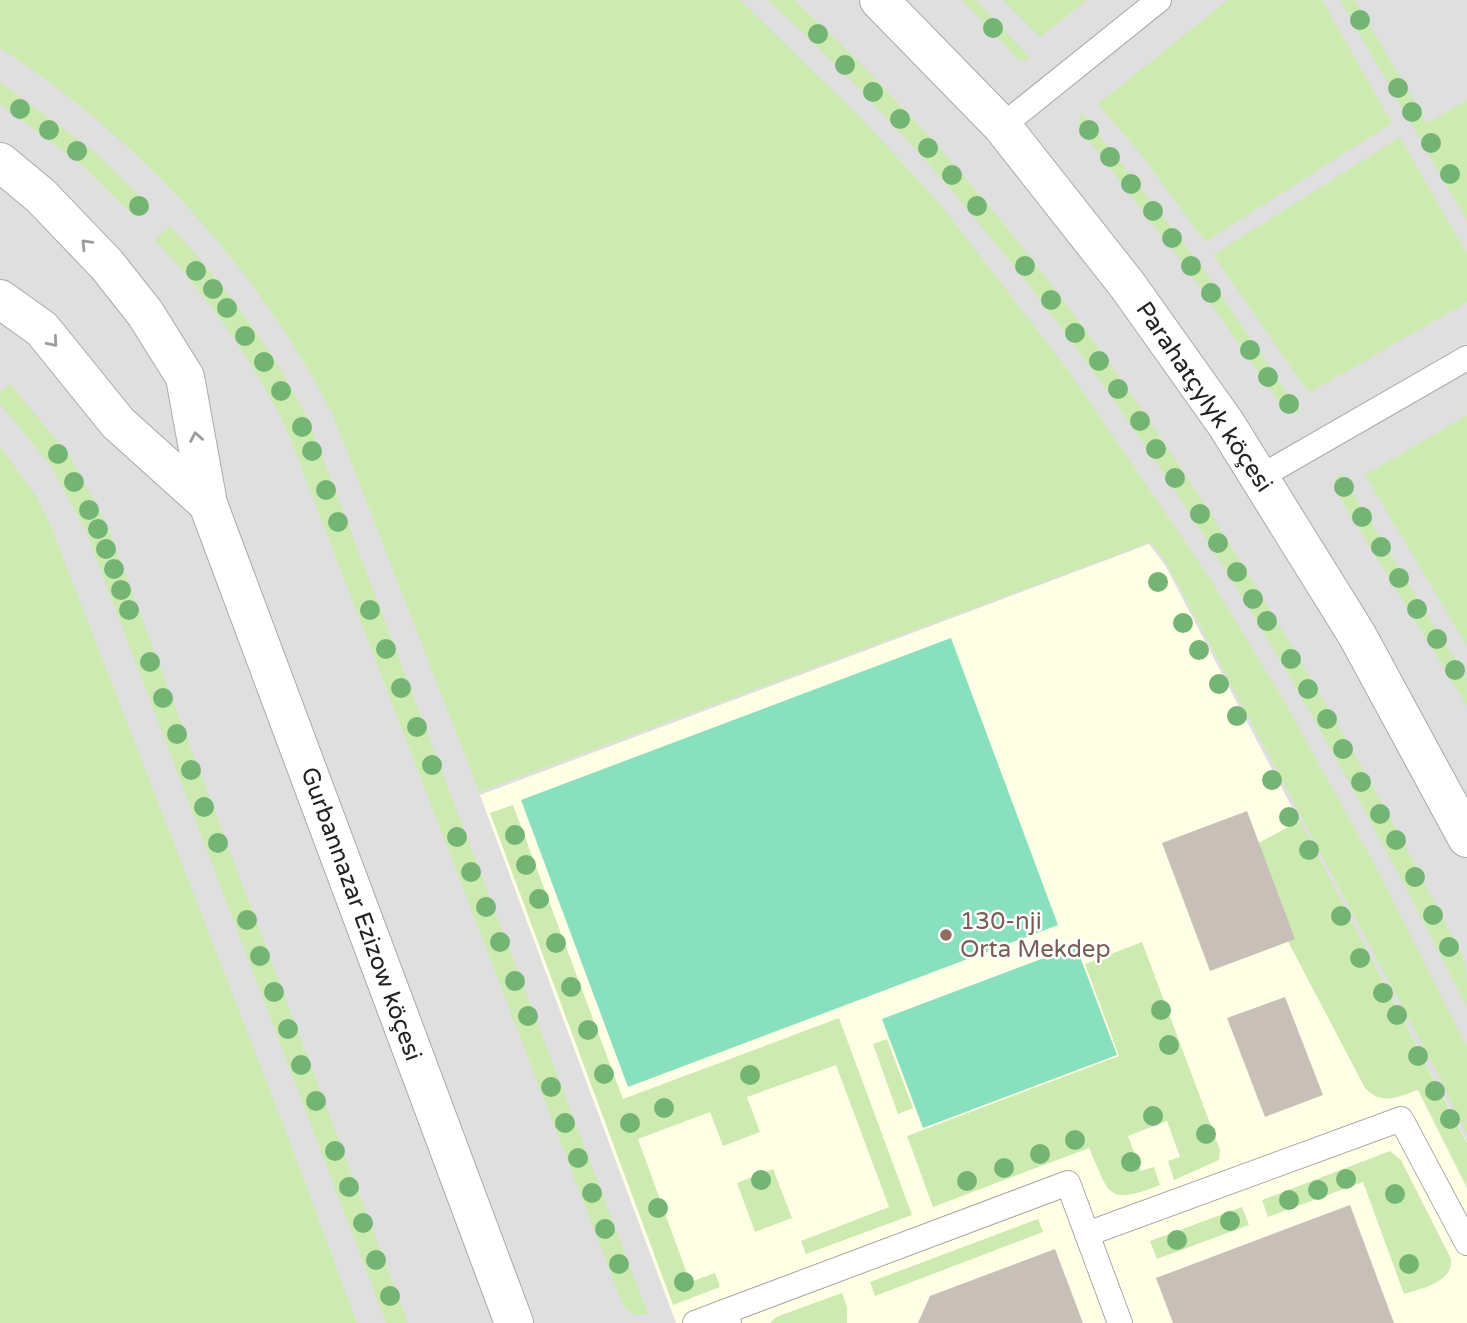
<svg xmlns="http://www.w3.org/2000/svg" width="1467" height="1323" font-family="'Varela Round',sans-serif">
<rect width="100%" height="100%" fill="#f2efe9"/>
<rect fill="#e0dfdf" x="0" y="0" width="1467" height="1323"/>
<polygon fill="#ffffe5" points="1149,544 1165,565 1467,1142 1467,1323 676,1323 480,795"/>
<g fill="#cdebb0">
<path d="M 0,0 L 740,0 L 860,117 L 940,204 L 1068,370 L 1207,574 L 1282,697 L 1373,861 L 1467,1047 L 1467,1135 L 1437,1072 L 1167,564 L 1151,542 L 479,792 L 332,413 C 255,265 140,139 0,48 Z"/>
<path d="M 768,0 L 794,0 C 1029,214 1207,494 1363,769 C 1389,816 1415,863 1438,910 C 1447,928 1460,947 1466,966 C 1467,978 1467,995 1467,1008 C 1287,648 1068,274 768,0 Z"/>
<polygon points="962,0 976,0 1031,59 1019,60"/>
<polygon points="1003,0 1087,0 1040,37"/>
<polygon points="1228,0 1322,0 1392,123 1205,242 1143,157 1098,104"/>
<polygon points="1340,0 1355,0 1427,123 1467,100 1467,221"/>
<polygon points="0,82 95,152 148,204 135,217 83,166 0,104"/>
<polygon points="1081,112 1202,267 1301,413 1284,409 1192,276 1078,126"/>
<polygon points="1400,137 1467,254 1467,302 1309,393 1213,255"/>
<path d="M 170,226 C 224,284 273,350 309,421 L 648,1314 L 633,1315 L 623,1305 L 288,433 C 256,364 207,296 155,240 Z"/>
<polygon points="10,384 69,455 106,523 408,1323 386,1323 86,532 51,466 0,404 0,392"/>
<polygon points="1467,415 1467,646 1365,475"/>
<polygon points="0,447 37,497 52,529 287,1134 357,1323 0,1323"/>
<polygon points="1341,474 1467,679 1467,706 1334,488 1335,479"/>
<polygon points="513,805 623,1099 839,1018 912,1215 806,1254 801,1241 889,1207 836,1065 747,1097 760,1132 723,1146 710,1112 638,1139 690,1282 715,1273 720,1287 673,1305 490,813"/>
<path d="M 1300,821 L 1467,1143 L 1467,1188 L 1418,1090 C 1397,1097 1382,1106 1365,1088 L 1241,852 Z"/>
<path d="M 1142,942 L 1220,1150 L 1219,1160 L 1174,1180 L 1168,1161 L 1180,1157 L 1167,1121 L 1128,1136 L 1141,1171 L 1154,1167 L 1160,1185 C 1106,1206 1110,1195 1089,1148 L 933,1207 L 907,1136 L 1119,1056 L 1085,964 Z"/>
<polygon points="887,1039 913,1108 898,1114 873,1044"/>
<path d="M 1390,1151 L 1401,1160 L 1451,1259 C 1453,1283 1422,1288 1404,1294 L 1363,1182 L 1268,1217 L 1262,1200 Z"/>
<polygon points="773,1169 792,1218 755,1232 737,1183"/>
<polygon points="1242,1207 1249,1225 1157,1259 1150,1241"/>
<polygon points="1038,1219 1043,1232 875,1296 870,1282"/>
<polygon points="842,1293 847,1307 847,1323 770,1323 776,1317"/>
</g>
<g fill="#88e0be">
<polygon points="951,638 1058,925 628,1087 521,800"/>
<polygon points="1076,946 1117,1055 923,1128 882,1019"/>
</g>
<g fill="#c7bfb8">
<polygon points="1247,811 1295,939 1210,971 1162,843"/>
<polygon points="1285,997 1323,1095 1265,1117 1227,1018"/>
<polygon points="1350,1205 1394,1323 1173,1323 1156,1278"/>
<polygon points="1055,1249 1083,1323 918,1323 930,1296"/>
</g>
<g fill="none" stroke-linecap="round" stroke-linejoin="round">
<defs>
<g id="service">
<polyline points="1002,126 1159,0"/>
<polyline points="1260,477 1467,358"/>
<polyline points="1087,1234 1401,1119 1467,1243"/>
<polyline points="695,1323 724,1312"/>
<polyline points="729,1323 724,1312 1068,1183 1120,1323"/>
</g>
<g id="minor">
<polyline points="879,0 1002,126 1128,286 1226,424 1357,635 1467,838"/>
<polyline points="0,162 41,196 107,265 145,313 185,377 208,504 514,1323"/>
<polyline points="0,299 42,329 118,423 208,504"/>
</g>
</defs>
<use href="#service" stroke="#a9a9a9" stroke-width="26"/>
<use href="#minor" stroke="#a9a9a9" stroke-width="40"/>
<use href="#service" stroke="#fff" stroke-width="24"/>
<use href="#minor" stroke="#fff" stroke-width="38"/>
</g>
<g fill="#74b475">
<circle cx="1360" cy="20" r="10"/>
<circle cx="993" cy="28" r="10"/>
<circle cx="818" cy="34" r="10"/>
<circle cx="845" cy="65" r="10"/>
<circle cx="1398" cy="88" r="10"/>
<circle cx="873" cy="92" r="10"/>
<circle cx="20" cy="109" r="10"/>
<circle cx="1412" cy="112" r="10"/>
<circle cx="900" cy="119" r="10"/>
<circle cx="49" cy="130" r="10"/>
<circle cx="1089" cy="130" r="10"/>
<circle cx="1431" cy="143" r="10"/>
<circle cx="928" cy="148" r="10"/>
<circle cx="77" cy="151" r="10"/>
<circle cx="1110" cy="157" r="10"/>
<circle cx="1450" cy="174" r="10"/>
<circle cx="952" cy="175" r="10"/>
<circle cx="1131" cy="184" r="10"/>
<circle cx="139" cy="206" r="10"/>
<circle cx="977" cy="206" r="10"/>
<circle cx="1153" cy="211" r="10"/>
<circle cx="1172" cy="238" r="10"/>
<circle cx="1025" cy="266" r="10"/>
<circle cx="1191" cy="266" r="10"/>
<circle cx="196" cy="271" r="10"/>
<circle cx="213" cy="289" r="10"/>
<circle cx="1211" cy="293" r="10"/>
<circle cx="1051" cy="300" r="10"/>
<circle cx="227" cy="308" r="10"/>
<circle cx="1075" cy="333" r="10"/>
<circle cx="245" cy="336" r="10"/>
<circle cx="1250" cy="350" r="10"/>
<circle cx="1099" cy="361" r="10"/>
<circle cx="264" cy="362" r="10"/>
<circle cx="1268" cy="377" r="10"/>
<circle cx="1118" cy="389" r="10"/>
<circle cx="281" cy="391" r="10"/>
<circle cx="1289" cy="404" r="10"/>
<circle cx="1140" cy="421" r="10"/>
<circle cx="302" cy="427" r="10"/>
<circle cx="1156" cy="449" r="10"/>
<circle cx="312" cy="451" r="10"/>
<circle cx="58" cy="454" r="10"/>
<circle cx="1175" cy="478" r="10"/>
<circle cx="74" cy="482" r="10"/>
<circle cx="1344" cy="487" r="10"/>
<circle cx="326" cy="490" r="10"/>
<circle cx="89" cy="510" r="10"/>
<circle cx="1200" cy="514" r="10"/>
<circle cx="1362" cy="517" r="10"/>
<circle cx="338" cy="522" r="10"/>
<circle cx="98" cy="529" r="10"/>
<circle cx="1218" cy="543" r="10"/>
<circle cx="1381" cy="547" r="10"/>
<circle cx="106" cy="549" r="10"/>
<circle cx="114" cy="569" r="10"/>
<circle cx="1237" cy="572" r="10"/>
<circle cx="1399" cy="578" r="10"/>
<circle cx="1158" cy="582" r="10"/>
<circle cx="121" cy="590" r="10"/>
<circle cx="1253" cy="599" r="10"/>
<circle cx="1417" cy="609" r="10"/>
<circle cx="129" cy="610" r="10"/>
<circle cx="370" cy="610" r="10"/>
<circle cx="1267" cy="621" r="10"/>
<circle cx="1183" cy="623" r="10"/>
<circle cx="1437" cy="639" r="10"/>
<circle cx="386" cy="649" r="10"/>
<circle cx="1199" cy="650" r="10"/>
<circle cx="1291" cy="659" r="10"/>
<circle cx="150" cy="662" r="10"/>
<circle cx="1455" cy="670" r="10"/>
<circle cx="1219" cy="684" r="10"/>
<circle cx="401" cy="688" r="10"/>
<circle cx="1308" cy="689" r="10"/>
<circle cx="163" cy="698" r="10"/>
<circle cx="1237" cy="716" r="10"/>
<circle cx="1327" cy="719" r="10"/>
<circle cx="417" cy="727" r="10"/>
<circle cx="177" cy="734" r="10"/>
<circle cx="1343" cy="749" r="10"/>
<circle cx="432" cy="765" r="10"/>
<circle cx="191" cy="770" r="10"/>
<circle cx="1272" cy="780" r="10"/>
<circle cx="1361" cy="782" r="10"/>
<circle cx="204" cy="807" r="10"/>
<circle cx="1380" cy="814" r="10"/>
<circle cx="1289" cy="817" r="10"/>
<circle cx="515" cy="835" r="10"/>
<circle cx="457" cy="837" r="10"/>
<circle cx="1396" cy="840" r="10"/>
<circle cx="218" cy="843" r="10"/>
<circle cx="1309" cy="850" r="10"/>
<circle cx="526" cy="865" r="10"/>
<circle cx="471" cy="872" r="10"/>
<circle cx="1415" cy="877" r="10"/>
<circle cx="539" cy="899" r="10"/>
<circle cx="486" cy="907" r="10"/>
<circle cx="1433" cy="915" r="10"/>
<circle cx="1341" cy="916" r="10"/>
<circle cx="247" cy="920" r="10"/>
<circle cx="500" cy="942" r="10"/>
<circle cx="556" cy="943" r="10"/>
<circle cx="1449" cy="947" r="10"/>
<circle cx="260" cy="956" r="10"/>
<circle cx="1360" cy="958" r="10"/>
<circle cx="515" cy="981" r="10"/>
<circle cx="571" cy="987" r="10"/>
<circle cx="274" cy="992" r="10"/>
<circle cx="1383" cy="993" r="10"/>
<circle cx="1161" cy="1010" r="10"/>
<circle cx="1397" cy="1015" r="10"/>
<circle cx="528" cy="1016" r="10"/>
<circle cx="288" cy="1029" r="10"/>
<circle cx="588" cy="1030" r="10"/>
<circle cx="1169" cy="1045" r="10"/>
<circle cx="1418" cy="1056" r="10"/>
<circle cx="301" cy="1065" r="10"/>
<circle cx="604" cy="1074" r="10"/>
<circle cx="750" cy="1075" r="10"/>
<circle cx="551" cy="1087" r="10"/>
<circle cx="1435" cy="1091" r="10"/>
<circle cx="316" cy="1101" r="10"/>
<circle cx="664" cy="1108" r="10"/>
<circle cx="1153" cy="1116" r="10"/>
<circle cx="1450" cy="1119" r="10"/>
<circle cx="565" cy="1123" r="10"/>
<circle cx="630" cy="1123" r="10"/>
<circle cx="1206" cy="1134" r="10"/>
<circle cx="1075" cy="1140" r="10"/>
<circle cx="335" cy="1151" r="10"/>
<circle cx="1040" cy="1154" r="10"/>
<circle cx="578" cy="1158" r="10"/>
<circle cx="1131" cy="1162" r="10"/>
<circle cx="1004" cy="1168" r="10"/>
<circle cx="1346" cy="1179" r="10"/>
<circle cx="761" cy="1180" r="10"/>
<circle cx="967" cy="1181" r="10"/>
<circle cx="349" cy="1187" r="10"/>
<circle cx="1318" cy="1190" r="10"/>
<circle cx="592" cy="1193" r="10"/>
<circle cx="1395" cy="1194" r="10"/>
<circle cx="1289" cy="1200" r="10"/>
<circle cx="658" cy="1208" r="10"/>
<circle cx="1230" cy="1221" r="10"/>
<circle cx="363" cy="1223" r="10"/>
<circle cx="605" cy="1229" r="10"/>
<circle cx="1177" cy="1240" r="10"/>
<circle cx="376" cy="1260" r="10"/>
<circle cx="619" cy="1264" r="10"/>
<circle cx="1409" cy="1264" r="10"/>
<circle cx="684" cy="1282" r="10"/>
<circle cx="390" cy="1296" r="10"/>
</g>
<defs><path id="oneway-chevron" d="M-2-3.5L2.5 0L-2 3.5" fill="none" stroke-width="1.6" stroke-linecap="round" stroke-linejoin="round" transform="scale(1.75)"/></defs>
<g stroke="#9c9c9c">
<use href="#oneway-chevron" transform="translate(86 244) rotate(-134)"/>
<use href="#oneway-chevron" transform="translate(53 342) rotate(49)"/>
<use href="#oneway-chevron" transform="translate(196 437) rotate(-100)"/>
</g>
<circle fill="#8d6e63" stroke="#fff" stroke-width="2.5" cx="946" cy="935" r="7"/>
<g text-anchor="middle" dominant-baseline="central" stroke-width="5" stroke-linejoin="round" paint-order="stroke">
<g font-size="24" fill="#222" stroke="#fff">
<text transform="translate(1204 397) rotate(56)">Parahatçylyk köçesi</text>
<text transform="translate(361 914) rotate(70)">Gurbannazar Ezizow köçesi</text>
</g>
<g font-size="24" fill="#785e54" stroke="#fff" text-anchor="start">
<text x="960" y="921">130-nji<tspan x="960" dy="28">Orta Mekdep</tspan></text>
</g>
</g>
</svg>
